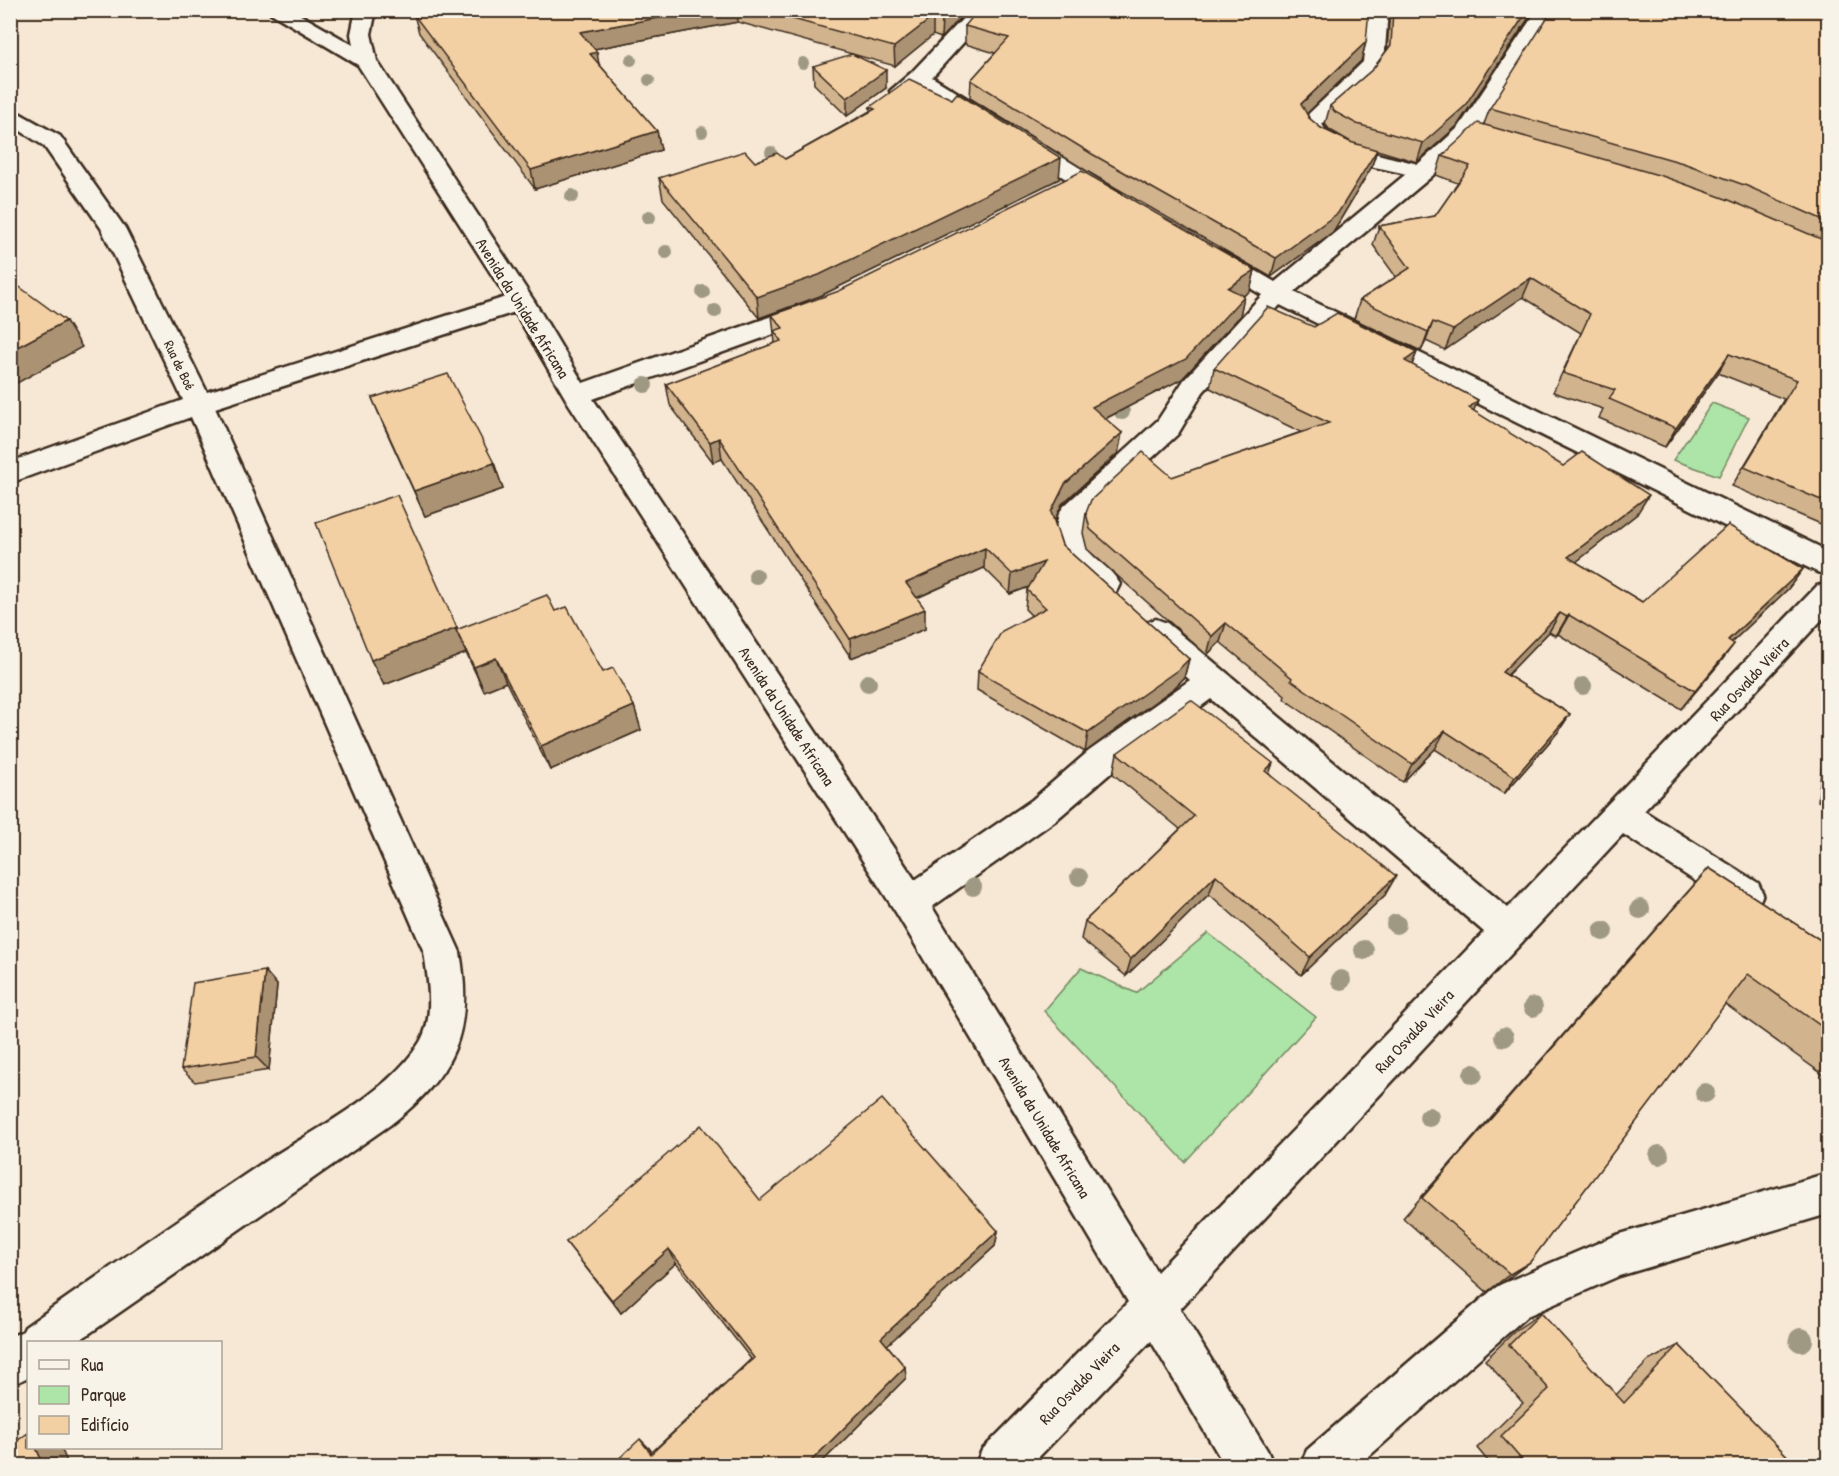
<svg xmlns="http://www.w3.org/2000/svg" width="1839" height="1476" font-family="'Patrick Hand',sans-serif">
<rect width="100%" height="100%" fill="#f6e8d4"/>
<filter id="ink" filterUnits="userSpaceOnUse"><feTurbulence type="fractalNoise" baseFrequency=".0167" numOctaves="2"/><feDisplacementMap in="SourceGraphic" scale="12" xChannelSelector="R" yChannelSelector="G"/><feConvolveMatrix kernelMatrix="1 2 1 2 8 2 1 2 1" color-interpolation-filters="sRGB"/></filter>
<g filter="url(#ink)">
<g fill="#ade4a7" stroke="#748762" stroke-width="1.5">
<polygon points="1712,403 1749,417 1719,476 1673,460"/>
<polygon points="1208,933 1316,1017 1185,1162 1044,1011 1081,968 1136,993"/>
</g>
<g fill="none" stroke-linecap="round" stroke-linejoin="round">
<defs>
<g id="minor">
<path d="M 266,10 L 292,10 L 353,45 L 351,34 L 356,10 L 376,10 L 371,34 L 377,61 L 534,301 L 583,383 L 806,304 L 815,302 L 824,304 L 828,310 L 824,316 L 593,399 L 915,880 L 1032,800 L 1089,751 L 1190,680 L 1145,639 L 1140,631 L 1145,623 L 1156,619 L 1167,623 L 1508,908 L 1817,586 L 1828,583 L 1828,613 L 1644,811 L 1758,883 L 1763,894 L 1758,905 L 1745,910 L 1732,905 L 1623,834 L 1180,1309 L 1267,1450 L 1274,1466 L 1225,1466 L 1151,1341 L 1030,1466 L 975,1466 L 982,1450 L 1128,1302 L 897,914 L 567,401 L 515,312 L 215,408 L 460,952 C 474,1033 454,1075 390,1125 L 77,1342 L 28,1342 L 28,1377 L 10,1386 L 10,1337 L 23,1331 L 25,1327 C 102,1273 179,1219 258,1166 C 309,1132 387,1096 420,1042 C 435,1017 428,979 424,952 L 191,417 L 10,483 L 10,462 L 183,400 L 101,228 L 44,146 L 10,124 L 10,108 L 60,136 L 125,228 L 207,392 L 506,297 L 358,65 ZM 1211,699 L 1484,932 L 1157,1272 L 932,907 L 1056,820 L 1113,771 Z"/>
<polygon points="971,10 993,10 932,77 1119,192 1123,197 1119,202 1103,202 920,88 909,96 893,96 890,91 911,73"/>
<path d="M 1368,10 L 1388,10 L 1384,63 L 1366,86 L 1322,124 C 1332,147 1396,158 1418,164 L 1459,127 L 1537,10 L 1557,10 L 1475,136 L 1431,177 L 1294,292 L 1828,551 L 1828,575 L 1817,572 L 1280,305 L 1203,392 L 1178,434 L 1087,518 C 1075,559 1104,556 1120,584 L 1116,592 L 1105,595 L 1094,592 L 1063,562 L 1054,537 L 1059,513 L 1064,506 L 1158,420 L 1184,380 L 1262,295 L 1204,261 L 1201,256 L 1204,251 L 1213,249 L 1222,251 L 1275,282 L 1406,174 C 1371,165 1315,160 1299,123 L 1363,62 Z"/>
<polygon points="1828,1173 1828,1214 1619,1276 1527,1316 1358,1466 1300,1466 1307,1450 1497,1286 1617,1235"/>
</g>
</defs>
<use href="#minor" stroke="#3b2a1e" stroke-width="5"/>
<use href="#minor" fill="#f7f3e8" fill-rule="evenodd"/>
</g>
<g fill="#9f9983">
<circle cx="631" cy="60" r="6"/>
<circle cx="803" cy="63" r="6"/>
<circle cx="649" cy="80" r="6"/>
<circle cx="702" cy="132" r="6"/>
<circle cx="771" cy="152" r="6"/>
<circle cx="572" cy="196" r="7"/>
<circle cx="649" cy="217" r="7"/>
<circle cx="666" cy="252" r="7"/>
<circle cx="703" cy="292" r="7"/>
<circle cx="715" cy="311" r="7"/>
<circle cx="645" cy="385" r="8"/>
<circle cx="1122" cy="412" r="8"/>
<circle cx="756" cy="576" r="8"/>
<circle cx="868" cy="683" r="9"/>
<circle cx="1583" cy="686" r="9"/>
<circle cx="1079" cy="877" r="9"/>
<circle cx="973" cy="887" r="9"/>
<circle cx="1640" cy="909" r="10"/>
<circle cx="1396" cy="924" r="10"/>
<circle cx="1603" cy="931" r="10"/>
<circle cx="1364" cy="950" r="10"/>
<circle cx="1341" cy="980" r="10"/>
<circle cx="1533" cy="1007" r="10"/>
<circle cx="1504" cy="1037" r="10"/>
<circle cx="1473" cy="1074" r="10"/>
<circle cx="1705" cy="1093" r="10"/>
<circle cx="1429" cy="1117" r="10"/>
<circle cx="1659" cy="1155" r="10"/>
<circle cx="1801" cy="1340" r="12"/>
</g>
<g fill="#d1b38d" stroke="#3b2a1e" stroke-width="1.5">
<polygon points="416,10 967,10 941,38 933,35 895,66 738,22 594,49 599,64 657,131 661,150 535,189 419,33 414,15"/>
<polygon points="1390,10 1534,10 1457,126 1417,162 1377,150 1371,168 1333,232 1271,277 1090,173 970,98 971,80 995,53 965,44 965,26 1366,42 1361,61 1307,113 1309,118 1321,128 1351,142 1330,130 1325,124 1330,106 1373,69 1387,50"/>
<polygon points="1828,10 1828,527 1732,486 1784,399 1718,373 1665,447 1599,418 1603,409 1553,392 1581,333 1523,297 1445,350 1426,341 1421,351 1354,319 1360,300 1396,277 1373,245 1379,226 1435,216 1458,183 1436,175 1442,156 1484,124 1490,108"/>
<polygon points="813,66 886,88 847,116 814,84"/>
<polygon points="870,107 1059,179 820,296 759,318 663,199 659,178 755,162 785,159 870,111"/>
<polygon points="1255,270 1250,291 1244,295 1240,316 1182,379 1105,419 1122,433 1118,453 1062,504 1054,521 1062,545 1189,659 1184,678 1174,688 1085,752 977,690 978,671 1031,615 1025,609 1027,590 1029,587 1010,594 984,568 917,598 925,629 851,658 722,459 713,462 670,405 666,384 775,343 772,315"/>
<polygon points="1314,327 1417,352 1412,365 1478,400 1473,411 1637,514 1576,562 1642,602 1803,569 1788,589 1731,643 1734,644 1681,709 1558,634 1556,636 1549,632 1507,675 1570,714 1558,732 1504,794 1435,749 1403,782 1284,699 1285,696 1220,642 1207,655 1087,549 1083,533 1086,513 1172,477 1301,432 1210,388 1214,368"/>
<polygon points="372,398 494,463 503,489 425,516 383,424"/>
<polygon points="555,611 603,672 634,706 641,730 550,770 506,682 484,691 466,653 384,685 371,660 458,630"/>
<polygon points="1828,729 1828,805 1818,801 1825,733"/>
<polygon points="1117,753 1269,774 1385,895 1301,975 1209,894 1126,976 1081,939 1085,921 1180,829 1113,774"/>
<polygon points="1709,868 1828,945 1828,1078 1725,1004 1530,1262 1506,1280 1487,1292 1403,1218 1683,897"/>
<polygon points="265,971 277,985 269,1070 195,1082 181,1069"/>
<polygon points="760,1200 998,1231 995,1246 887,1345 905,1367 906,1378 818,1466 611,1466 649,1448 652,1452 751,1359 676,1263 621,1313 566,1242"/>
<polygon points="1541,1313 1616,1395 1648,1361 1679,1345 1797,1466 1492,1466 1477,1448 1523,1403 1485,1360 1516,1330"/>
</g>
<g fill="#aa9273" stroke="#3b2a1e" stroke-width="1.5">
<polygon points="701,10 737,10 738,22 583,51 580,32"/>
<polygon points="950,10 967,10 941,38 942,19"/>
<polygon points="1528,10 1534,10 1457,126 1417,162 1423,143"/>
<polygon points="933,17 933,35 895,66 894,47"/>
<polygon points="1366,42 1361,61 1297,123 1301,104"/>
<polygon points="597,52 600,71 590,54"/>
<polygon points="886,70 886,88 847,116 847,98"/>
<polygon points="657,131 661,150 535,189 531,170"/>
<polygon points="1377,150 1371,168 1333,232 1271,277 1276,258"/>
<polygon points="1061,158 1059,179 820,296 759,318 757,297"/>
<polygon points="1255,270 1250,291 1224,309 1228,288"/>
<polygon points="1531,278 1523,297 1445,350 1453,330"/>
<polygon points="1244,296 1240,316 1182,379 1089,427 1092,407"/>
<polygon points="66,321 82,347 10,387 10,351"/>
<polygon points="1433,322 1426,341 1421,351 1428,332"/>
<polygon points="1417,352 1409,372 1405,361"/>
<polygon points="1729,354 1718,373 1665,447 1676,428"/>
<polygon points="1478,400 1470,420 1469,408"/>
<polygon points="1122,433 1118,453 1062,504 1049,532 1051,512 1065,484"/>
<polygon points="719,438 722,459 713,462 710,442"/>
<polygon points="494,463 503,489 425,516 414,491"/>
<polygon points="1649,495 1637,514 1557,577 1568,557"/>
<polygon points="985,548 984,568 907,602 906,583"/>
<polygon points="1044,562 1042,582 1010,594 1012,574"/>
<polygon points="1803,569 1788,589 1714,659 1728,640"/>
<polygon points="925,609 925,629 851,658 850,639"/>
<polygon points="1560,613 1549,632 1492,691 1502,672"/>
<polygon points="1569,615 1558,634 1556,636 1567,617"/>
<polygon points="1226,623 1220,642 1207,655 1212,636"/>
<polygon points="457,628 468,652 456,630 466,653 384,685 371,660"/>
<polygon points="1734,644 1720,663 1681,709 1695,691"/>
<polygon points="496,658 506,682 484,691 474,667"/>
<polygon points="1189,659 1184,678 1174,688 1085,752 1088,733"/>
<polygon points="634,706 641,730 550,770 541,746"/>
<polygon points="1570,714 1558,732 1504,794 1515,777"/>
<polygon points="1445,731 1435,749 1403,782 1412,764"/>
<polygon points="1273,763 1266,783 1265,771"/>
<polygon points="1216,875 1209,894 1126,976 1131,959"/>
<polygon points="1396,876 1385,895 1301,975 1310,957"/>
<polygon points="265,971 277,985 269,1070 256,1057"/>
<polygon points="998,1231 995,1246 882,1350 881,1338"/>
<polygon points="669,1249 676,1263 621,1313 612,1300"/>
<polygon points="1530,1262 1506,1280 1487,1292 1510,1274"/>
<polygon points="905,1367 906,1378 818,1466 806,1466"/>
<polygon points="640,1439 649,1448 659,1462 651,1454"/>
<polygon points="36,1448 61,1448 69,1466 44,1466"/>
</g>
<g fill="#f3d0a4" stroke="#3b2a1e" stroke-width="1.5">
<polygon points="416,10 701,10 580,32 597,52 590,54 657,131 531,170 414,15"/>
<polygon points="760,10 950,10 942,19 933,17 894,47"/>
<polygon points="978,10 1369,10 1366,42 1301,104 1309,118 1321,128 1350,142 1377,150 1338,213 1276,258 1092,154 971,80 1009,38 965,26"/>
<polygon points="1393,10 1528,10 1464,107 1423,143 1357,124 1335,112 1330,106 1373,69 1391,45"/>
<polygon points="1552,10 1828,10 1828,222 1747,186 1683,163 1490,108"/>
<polygon points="852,54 886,70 847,98 813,66"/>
<polygon points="909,79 952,99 957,93 1061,158 819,275 757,297 659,178 745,151 755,162 777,153 785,159 875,109 870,107"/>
<polygon points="1478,123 1665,177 1729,200 1828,242 1828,503 1744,467 1797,380 1729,354 1676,428 1609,399 1615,390 1563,373 1590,314 1531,278 1453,330 1433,322 1428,332 1360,300 1410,268 1379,226 1435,216 1470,166 1442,156"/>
<polygon points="1082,171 1255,270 1228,288 1244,296 1186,359 1092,407 1122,433 1065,484 1051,512 1062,545 1189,659 1179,669 1088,733 978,671 1002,631 1046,608 1027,590 1044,562 1012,574 985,548 906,583 925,609 850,639 719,438 710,442 666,384 781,341 774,331 783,328 772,315 839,291"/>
<polygon points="10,280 66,321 10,351"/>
<polygon points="1268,307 1314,327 1337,313 1417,352 1405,361 1478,400 1469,408 1563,466 1582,452 1649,495 1568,557 1642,602 1728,525 1803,569 1728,640 1734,644 1695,691 1569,615 1567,617 1560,613 1502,672 1570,714 1515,777 1445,731 1412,764 1291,680 1292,678 1226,623 1212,636 1090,529 1086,513 1091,500 1143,452 1172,477 1329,423 1214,368"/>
<polygon points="448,374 494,463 414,491 372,398"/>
<polygon points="397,495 457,628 371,660 316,523"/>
<polygon points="547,595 555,611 567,607 603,672 613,668 634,706 541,746 496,658 474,667 456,630"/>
<polygon points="1191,700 1273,763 1265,771 1396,876 1310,957 1216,875 1131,959 1085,921 1194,816 1117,753"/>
<polygon points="1709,868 1828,945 1828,1031 1748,974 1530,1262 1510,1274 1422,1198"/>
<polygon points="265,971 256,1057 181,1069 193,983"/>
<polygon points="882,1099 998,1231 881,1338 905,1367 806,1466 611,1466 640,1439 651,1454 754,1358 669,1249 612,1300 566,1242 701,1125 760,1200"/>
<polygon points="1541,1313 1624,1403 1679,1345 1797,1466 1527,1466 1501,1436 1549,1389 1509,1345"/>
<polygon points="28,1433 28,1448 36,1448 44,1466 10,1466 10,1446"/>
</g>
</g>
<g text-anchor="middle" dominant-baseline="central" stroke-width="6" stroke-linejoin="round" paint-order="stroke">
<g font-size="14" fill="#3b2a1e" stroke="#f7f3e8">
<text transform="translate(180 365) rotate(64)">Rua de Boé</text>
</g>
<g font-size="16" fill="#3b2a1e" stroke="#f7f3e8">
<text transform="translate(523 308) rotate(58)">Avenida da Unidade Africana</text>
<text transform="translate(1749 679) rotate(-47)">Rua Osvaldo Vieira</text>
<text transform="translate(787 716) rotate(57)">Avenida da Unidade Africana</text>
<text transform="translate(1414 1031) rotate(-47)">Rua Osvaldo Vieira</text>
<text transform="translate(1045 1127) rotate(59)">Avenida da Unidade Africana</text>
<text transform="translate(1079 1383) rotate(-46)">Rua Osvaldo Vieira</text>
</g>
</g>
<rect width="1839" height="1476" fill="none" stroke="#f7f3e8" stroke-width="36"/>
<rect x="18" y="18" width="1803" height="1440" fill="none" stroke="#3b2a1e" stroke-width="2" filter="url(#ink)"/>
<rect x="27" y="1341" width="195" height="108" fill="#f7f3e8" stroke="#aca397" stroke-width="1.5"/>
<rect x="39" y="1360" width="30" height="9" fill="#f7f3e8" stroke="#aca397" stroke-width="1.5"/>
<text x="81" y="1371" font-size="18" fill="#3b2a1e">Rua</text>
<rect x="39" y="1386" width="30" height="18" fill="#ade4a7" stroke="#aca397" stroke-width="1.5"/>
<text x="81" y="1401" font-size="18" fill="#3b2a1e">Parque</text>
<rect x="39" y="1416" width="30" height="18" fill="#f3d0a4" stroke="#aca397" stroke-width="1.5"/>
<text x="81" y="1431" font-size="18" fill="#3b2a1e">Edifício</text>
</svg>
